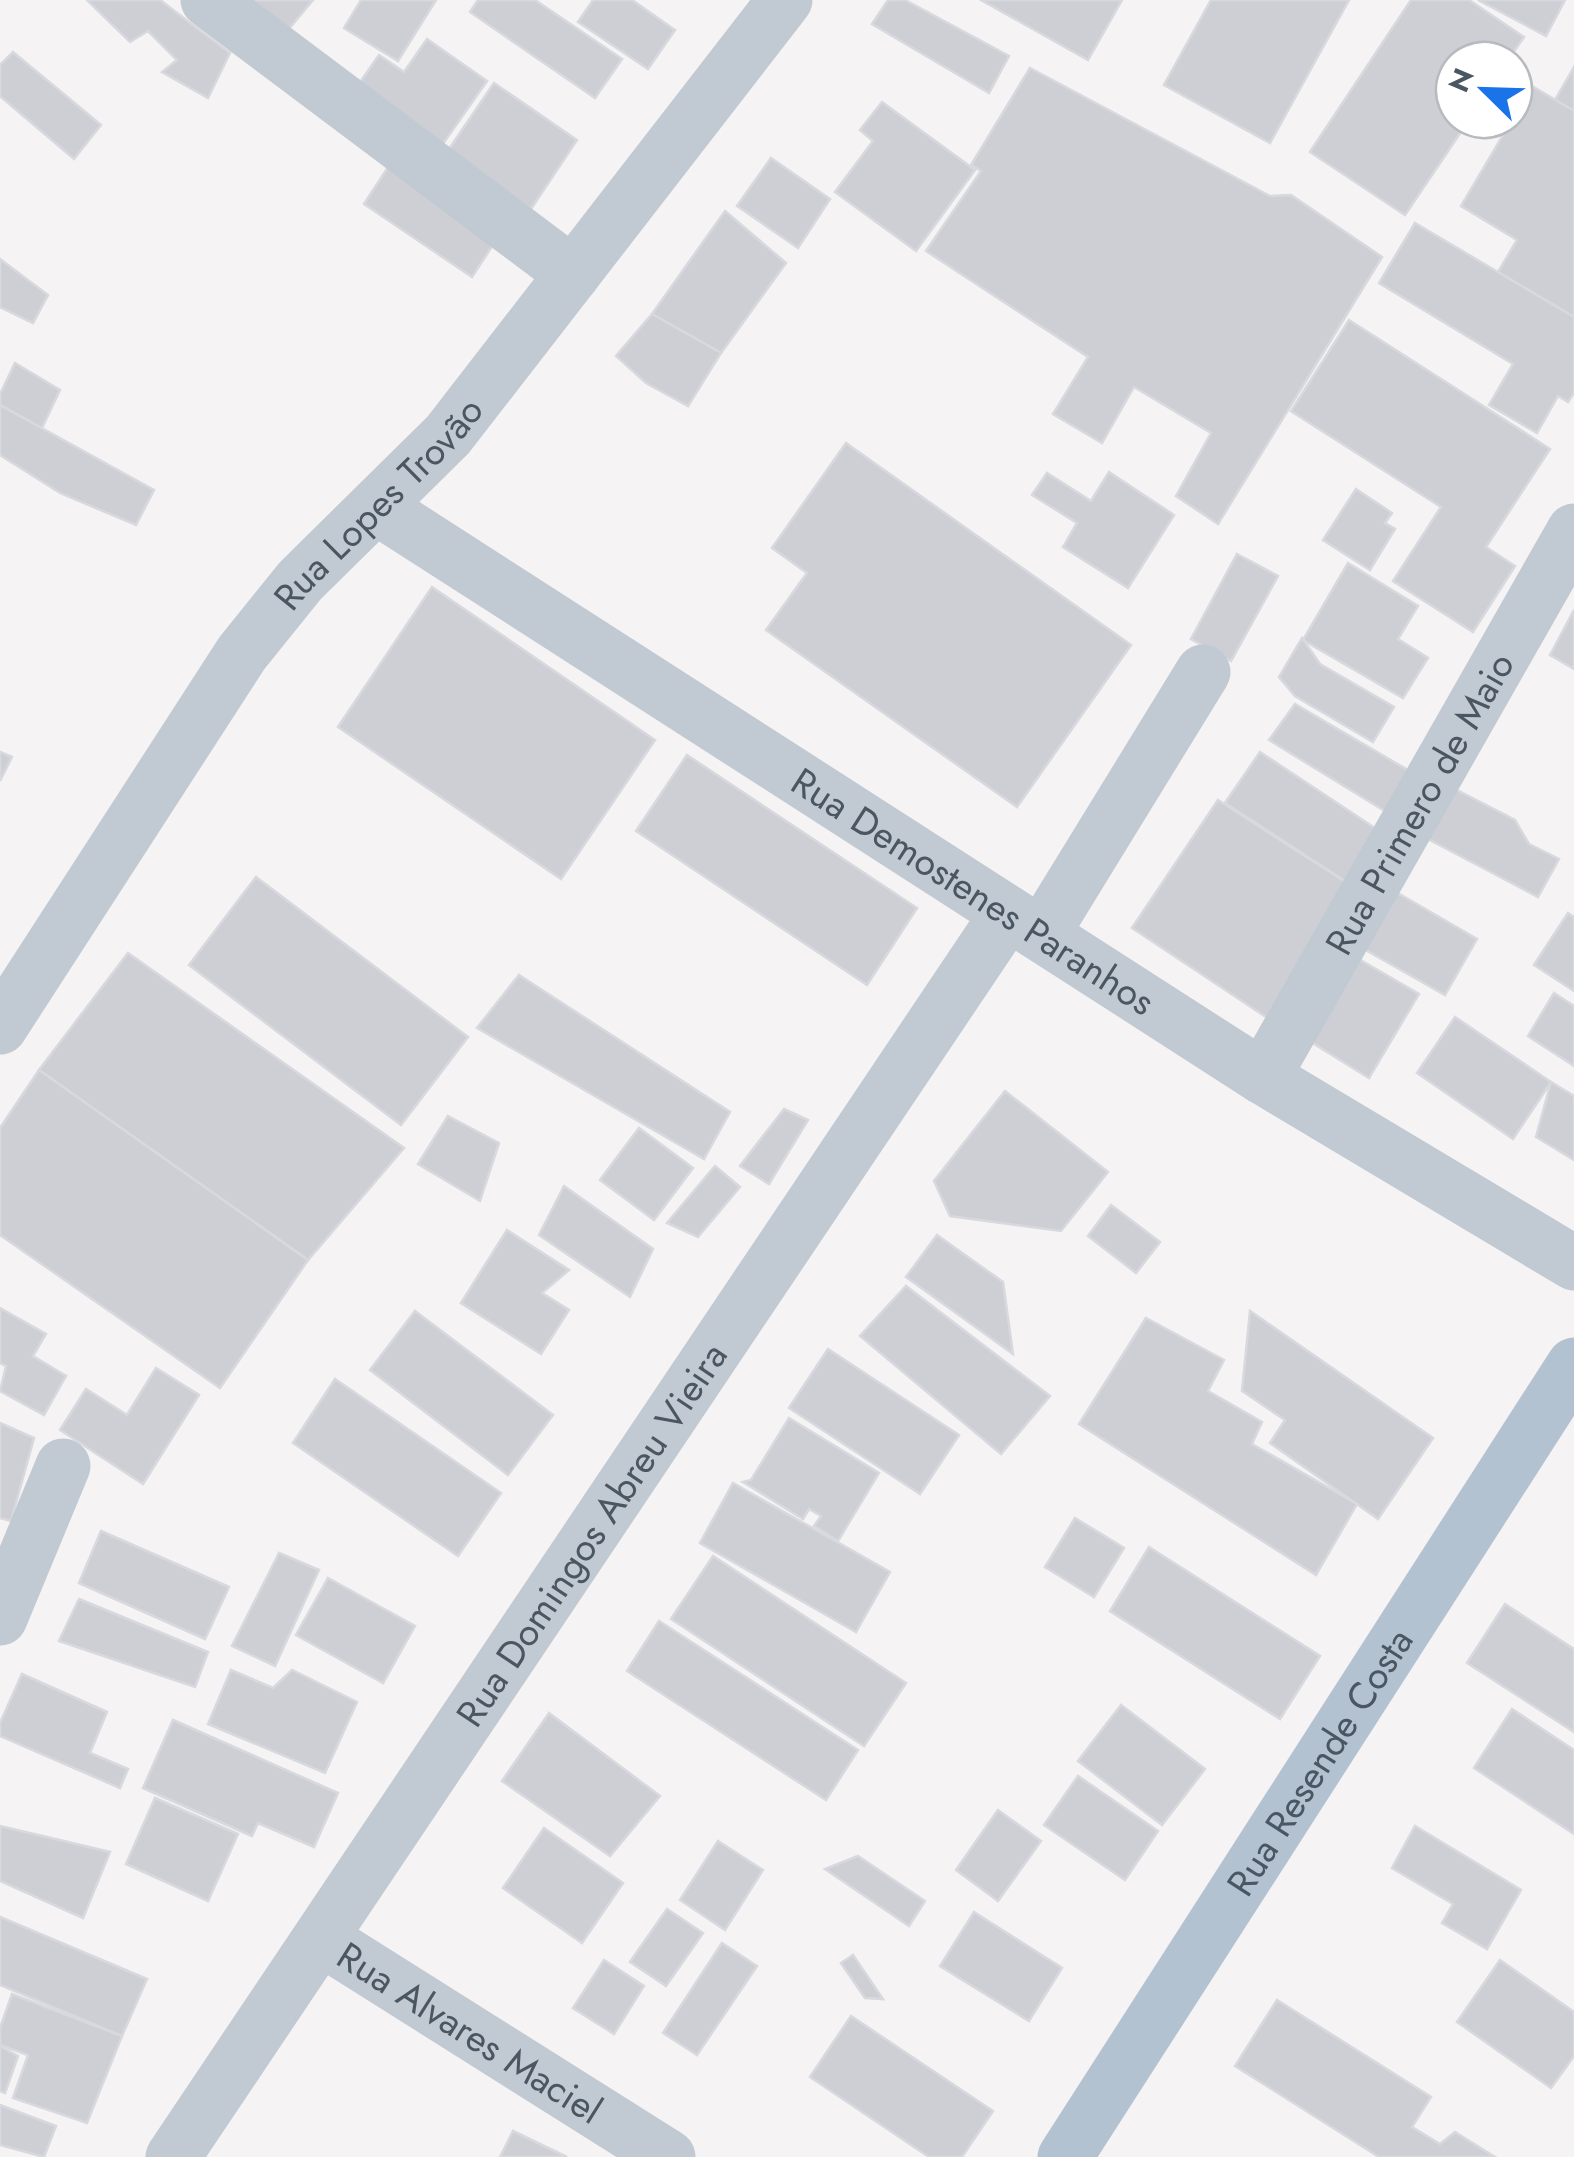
<svg xmlns="http://www.w3.org/2000/svg" width="1574" height="2157" font-family="Jost,sans-serif">
<rect width="100%" height="100%" fill="#f5f3f3"/>
<g fill="#cdcfd5" stroke="#d7d9de" stroke-width="2.5">
<polygon points="87,0 160,0 230,53 208,98 162,72 177,60 148,31 130,42"/>
<polygon points="227,0 313,0 278,42"/>
<polygon points="361,0 436,0 398,61 344,28"/>
<polygon points="478,0 535,0 622,59 595,98 470,12"/>
<polygon points="593,0 632,0 675,30 648,69 578,22"/>
<polygon points="888,0 905,0 1009,56 989,93 872,24"/>
<polygon points="981,0 1122,0 1088,60"/>
<polygon points="1211,0 1349,0 1270,143 1164,85"/>
<polygon points="1411,0 1469,0 1524,37 1508,60 1454,60 1454,120 1469,120 1405,215 1310,152"/>
<polygon points="1478,0 1565,0 1546,36"/>
<polygon points="427,39 487,81 440,148 356,88 379,55 404,72"/>
<polygon points="13,52 101,125 74,159 0,96 0,65"/>
<polygon points="1574,67 1574,111 1555,100"/>
<polygon points="1030,68 1270,196 1291,195 1382,257 1218,524 1176,496 1211,433 1134,387 1102,443 1053,414 1088,357 926,251 981,171 971,165"/>
<polygon points="494,83 577,140 531,209 447,152"/>
<polygon points="1532,86 1574,111 1574,317 1498,272 1517,240 1461,206"/>
<polygon points="882,102 975,170 916,251 835,192 873,141 860,130"/>
<polygon points="396,155 504,228 472,277 364,204"/>
<polygon points="771,158 830,199 798,248 737,206"/>
<polygon points="725,211 786,263 721,353 652,314"/>
<polygon points="1415,223 1574,317 1574,393 1568,402 1558,396 1537,433 1489,405 1513,364 1379,283"/>
<polygon points="0,259 48,295 33,323 0,307"/>
<polygon points="652,314 721,353 688,406 646,383 616,356"/>
<polygon points="1349,320 1550,449 1486,547 1515,566 1473,632 1393,581 1441,507 1291,411"/>
<polygon points="15,363 60,390 42,428 0,405 0,394"/>
<polygon points="0,405 154,490 136,525 60,493 0,455"/>
<polygon points="846,443 1131,645 1017,807 766,630 807,573 772,548"/>
<polygon points="1109,472 1174,515 1128,588 1063,547 1077,523 1032,495 1047,473 1091,501"/>
<polygon points="1356,489 1392,513 1385,523 1395,529 1370,570 1323,540"/>
<polygon points="1237,554 1278,576 1231,661 1191,639"/>
<polygon points="1348,563 1418,606 1398,639 1428,658 1403,698 1303,640"/>
<polygon points="432,587 655,740 561,879 338,727"/>
<polygon points="1574,610 1574,669 1550,655"/>
<polygon points="1302,638 1320,664 1394,707 1373,742 1295,696 1279,677"/>
<polygon points="1295,704 1418,776 1393,816 1269,740"/>
<polygon points="0,752 12,757 0,781"/>
<polygon points="1260,752 1384,834 1351,885 1225,803"/>
<polygon points="687,755 917,908 867,985 636,831"/>
<polygon points="1455,789 1515,820 1529,844 1559,859 1538,897 1428,839"/>
<polygon points="1218,800 1358,890 1272,1021 1132,928"/>
<polygon points="256,877 468,1037 401,1125 189,965"/>
<polygon points="1396,892 1477,939 1445,995 1364,949"/>
<polygon points="1568,913 1574,917 1574,991 1534,965"/>
<polygon points="128,953 404,1148 308,1260 39,1070"/>
<polygon points="1357,958 1419,994 1369,1078 1308,1040"/>
<polygon points="519,975 730,1112 704,1159 477,1028"/>
<polygon points="1554,993 1574,1006 1574,1066 1528,1036"/>
<polygon points="1455,1017 1551,1082 1513,1139 1417,1073"/>
<polygon points="39,1070 308,1260 220,1388 0,1235 0,1128"/>
<polygon points="1551,1082 1574,1096 1574,1160 1536,1137"/>
<polygon points="1005,1091 1108,1172 1061,1231 950,1216 934,1181"/>
<polygon points="784,1109 808,1120 769,1184 740,1166"/>
<polygon points="448,1116 499,1143 480,1201 418,1164"/>
<polygon points="639,1128 693,1168 654,1220 600,1180"/>
<polygon points="715,1166 740,1187 698,1237 667,1223"/>
<polygon points="564,1186 653,1249 630,1297 539,1235"/>
<polygon points="1111,1205 1160,1242 1136,1273 1088,1236"/>
<polygon points="507,1230 569,1270 542,1293 569,1310 541,1354 461,1303"/>
<polygon points="937,1235 1003,1282 1013,1354 906,1277"/>
<polygon points="906,1286 1050,1396 1001,1454 860,1336"/>
<polygon points="0,1308 46,1334 33,1356 66,1376 44,1415 0,1391 6,1366 0,1363"/>
<polygon points="415,1311 553,1415 508,1475 370,1370"/>
<polygon points="1250,1311 1433,1438 1378,1519 1270,1443 1285,1420 1242,1391"/>
<polygon points="1146,1318 1224,1360 1208,1391 1262,1422 1252,1444 1357,1504 1316,1575 1079,1424"/>
<polygon points="828,1349 959,1435 920,1494 789,1408"/>
<polygon points="156,1368 199,1395 143,1484 60,1430 86,1389 127,1415"/>
<polygon points="335,1379 501,1493 458,1556 293,1443"/>
<polygon points="789,1418 879,1473 838,1541 814,1526 821,1516 809,1509 803,1519 743,1482 751,1480"/>
<polygon points="0,1423 34,1438 11,1521 0,1518"/>
<polygon points="733,1483 890,1572 856,1632 700,1543"/>
<polygon points="1075,1518 1124,1548 1094,1597 1045,1567"/>
<polygon points="101,1531 229,1587 205,1639 79,1583"/>
<polygon points="1149,1547 1320,1656 1280,1719 1110,1611"/>
<polygon points="279,1553 319,1570 275,1666 232,1646"/>
<polygon points="713,1556 906,1683 864,1746 671,1619"/>
<polygon points="328,1578 415,1626 383,1683 296,1635"/>
<polygon points="79,1599 208,1652 195,1687 59,1641"/>
<polygon points="1505,1604 1574,1649 1574,1732 1467,1663"/>
<polygon points="659,1621 858,1750 826,1800 627,1671"/>
<polygon points="231,1670 273,1688 292,1670 357,1702 325,1773 208,1724"/>
<polygon points="22,1674 107,1712 90,1753 128,1769 120,1788 0,1736 0,1723"/>
<polygon points="1121,1705 1205,1769 1162,1825 1078,1761"/>
<polygon points="1512,1709 1574,1750 1574,1834 1474,1768"/>
<polygon points="549,1713 660,1796 610,1856 502,1781"/>
<polygon points="173,1720 338,1793 314,1847 258,1823 252,1836 143,1788"/>
<polygon points="1078,1776 1158,1831 1125,1880 1044,1825"/>
<polygon points="155,1798 238,1834 208,1901 126,1864"/>
<polygon points="998,1810 1041,1841 998,1901 956,1870"/>
<polygon points="0,1826 110,1852 83,1918 0,1881"/>
<polygon points="1415,1826 1521,1890 1487,1949 1442,1923 1453,1904 1392,1868"/>
<polygon points="544,1828 623,1883 582,1943 503,1888"/>
<polygon points="718,1841 763,1870 725,1930 680,1900"/>
<polygon points="858,1856 925,1901 909,1926 825,1869"/>
<polygon points="667,1909 703,1933 666,1986 630,1962"/>
<polygon points="974,1912 1062,1968 1029,2021 940,1966"/>
<polygon points="0,1917 147,1979 122,2036 0,1985"/>
<polygon points="722,1943 757,1966 697,2055 663,2033"/>
<polygon points="853,1955 883,1999 865,1998 841,1963"/>
<polygon points="604,1960 644,1986 614,2034 573,2008"/>
<polygon points="1500,1960 1574,2012 1574,2056 1551,2088 1457,2022"/>
<polygon points="12,1994 122,2036 87,2123 13,2098 28,2055 0,2045 0,2028"/>
<polygon points="1277,2000 1431,2097 1412,2127 1440,2144 1455,2132 1495,2157 1379,2157 1235,2066"/>
<polygon points="851,2016 993,2111 962,2157 929,2157 810,2077"/>
<polygon points="0,2046 18,2056 5,2093 0,2091"/>
<polygon points="0,2105 56,2126 44,2157 0,2145"/>
<polygon points="513,2131 567,2157 500,2157"/>
</g>
<g fill="none" stroke-linecap="round" stroke-linejoin="round">
<g stroke="#c1cad2" stroke-width="55">
<polyline points="208,0 573,274"/>
<path id="s1" d="M 378,508 L 1263,1077 L 1574,1263"/>
<polyline points="1042,934 1203,672"/>
<path id="s2" d="M 0,1027 L 242,653 L 300,581 L 448,435 L 785,0"/>
<path id="s3" d="M 1263,1077 L 1574,531"/>
<polyline points="0,1618 63,1466"/>
<path id="s4" d="M 322,1939 L 668,2157"/>
<path id="s5" d="M 173,2157 L 1008,913"/>
</g>
<path stroke="#b3c2d1" stroke-width="55" id="s6" d="M 1065,2157 L 1574,1365"/>
</g>
<g text-anchor="middle" dominant-baseline="central" stroke-width="8" stroke-linejoin="round" paint-order="stroke">
<g font-size="38" fill="#4a5661" stroke="#fff">
<text stroke="none"><textPath href="#s2" startOffset="648">Rua Lopes Trovão</textPath></text>
<text stroke="none"><textPath href="#s3" startOffset="315">Rua Primero de Maio</textPath></text>
<text stroke="none"><textPath href="#s1" startOffset="708">Rua Demostenes Paranhos</textPath></text>
<text stroke="none"><textPath href="#s5" startOffset="750">Rua Domingos Abreu Vieira</textPath></text>
<text stroke="none"><textPath href="#s6" startOffset="470">Rua Resende Costa</textPath></text>
<text stroke="none"><textPath href="#s4" startOffset="175">Rua Alvares Maciel</textPath></text>
</g>
</g>
<g transform="translate(1484 90) rotate(293)"><circle r="48" fill="#ffffff" stroke="#b7bbc0" stroke-width="2.5"/>
<path d="M0-8L18 38L0 25L-18 38Z" fill="#1a73e8"/>
<text y="-15" font-size="28" font-weight="bold" text-anchor="middle" fill="#4a5661">N</text>
</g>
</svg>
